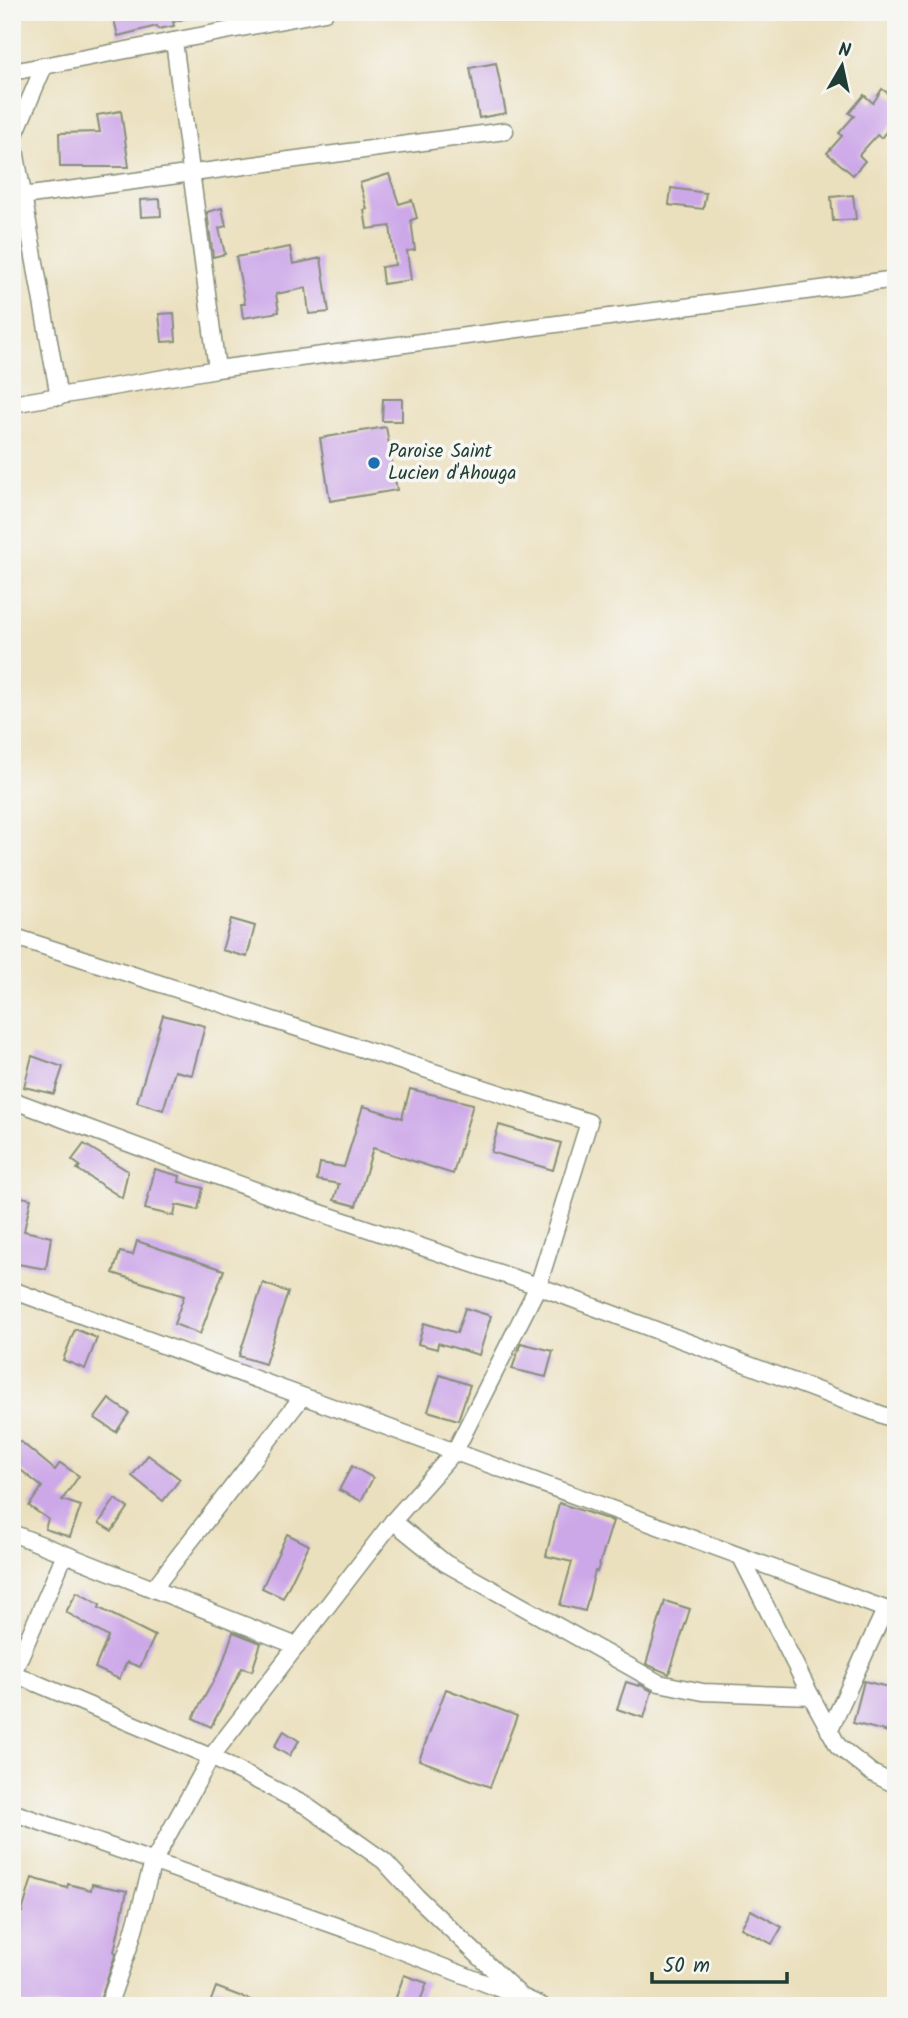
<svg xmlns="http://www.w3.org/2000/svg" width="908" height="2018" font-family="Kalam,sans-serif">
<rect width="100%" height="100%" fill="#f6f6f2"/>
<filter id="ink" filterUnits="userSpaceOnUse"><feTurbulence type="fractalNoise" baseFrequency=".0143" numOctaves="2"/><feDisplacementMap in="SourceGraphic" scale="14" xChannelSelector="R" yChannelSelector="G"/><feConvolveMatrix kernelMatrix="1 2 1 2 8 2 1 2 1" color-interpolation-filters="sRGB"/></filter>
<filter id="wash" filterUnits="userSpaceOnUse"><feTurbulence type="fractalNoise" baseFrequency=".00686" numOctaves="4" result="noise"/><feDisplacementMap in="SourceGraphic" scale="28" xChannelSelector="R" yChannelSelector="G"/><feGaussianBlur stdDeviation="1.57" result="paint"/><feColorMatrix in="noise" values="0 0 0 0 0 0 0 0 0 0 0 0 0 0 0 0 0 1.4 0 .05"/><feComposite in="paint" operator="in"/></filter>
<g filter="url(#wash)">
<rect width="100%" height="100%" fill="#ebe0be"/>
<g id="blocks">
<g fill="#cda8e9">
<polygon points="112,12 189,12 190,17 173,22 174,26 158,29 157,26 118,36"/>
<polygon points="496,63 506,113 479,118 470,68"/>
<polygon points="882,89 896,99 896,119 881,138 877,135 859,155 865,161 853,175 827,153 842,136 839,133 854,116 849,113 864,95 873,103"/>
<polygon points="121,111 129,167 60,167 59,133 100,132 97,115"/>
<polygon points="389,174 399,204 412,200 417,218 411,220 415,250 407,251 411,280 383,284 381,267 395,265 390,226 367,229 364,210 367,209 360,183"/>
<polygon points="671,188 706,193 703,209 669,205"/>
<polygon points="853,195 856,219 833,221 831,197"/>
<polygon points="160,199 161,216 141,217 140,200"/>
<polygon points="222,208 226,226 219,228 225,254 213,257 207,212"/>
<polygon points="290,247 293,264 321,258 329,312 309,314 306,288 276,294 279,312 243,318 241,304 245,304 236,257"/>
<polygon points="174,313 176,341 162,342 159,314"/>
<polygon points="383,399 402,399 402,421 382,421"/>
<polygon points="386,427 397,490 330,501 320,438"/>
<polygon points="231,919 255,926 247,957 222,950"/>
<polygon points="163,1015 205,1026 192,1075 175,1071 163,1110 137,1102"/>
<polygon points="32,1056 63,1067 54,1094 24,1087"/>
<polygon points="410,1089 473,1104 453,1174 373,1148 356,1206 334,1200 339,1184 317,1180 320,1163 344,1167 363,1106 402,1118"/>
<polygon points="499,1125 561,1143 553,1170 491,1152"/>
<polygon points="84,1144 128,1171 122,1198 77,1169 80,1166 72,1160"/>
<polygon points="155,1169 180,1176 179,1182 203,1188 198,1210 176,1205 174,1216 145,1209"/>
<polygon points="12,1195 31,1199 24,1231 51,1237 46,1269 12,1263"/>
<polygon points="137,1241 224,1270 200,1334 174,1324 184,1296 113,1273 120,1252 133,1255"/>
<polygon points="263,1283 288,1292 265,1364 239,1356"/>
<polygon points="465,1308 491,1316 479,1355 438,1343 437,1349 418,1344 424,1323 457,1333"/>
<polygon points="75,1329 97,1338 85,1369 63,1360"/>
<polygon points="521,1343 553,1351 546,1377 512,1369"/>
<polygon points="440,1375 470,1385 458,1420 428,1411"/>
<polygon points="109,1399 129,1413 116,1432 95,1418"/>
<polygon points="20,1441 55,1470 60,1463 79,1476 62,1500 81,1506 70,1537 45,1529 48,1519 29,1506 42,1487 12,1463 12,1451"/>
<polygon points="148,1455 180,1479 163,1501 132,1476"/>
<polygon points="352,1466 373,1478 361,1501 339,1490"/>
<polygon points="115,1499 128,1508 112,1531 99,1523"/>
<polygon points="559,1503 613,1521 597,1572 595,1571 585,1611 560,1605 572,1562 546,1556"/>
<polygon points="287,1534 309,1545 283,1598 262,1588"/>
<polygon points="77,1592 100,1605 99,1608 155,1636 140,1667 127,1662 119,1679 95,1668 108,1637 66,1612"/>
<polygon points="665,1601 690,1609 669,1674 646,1664"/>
<polygon points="233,1632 261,1643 252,1671 242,1668 211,1727 193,1718 222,1665"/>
<polygon points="864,1681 896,1689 896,1734 853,1723"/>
<polygon points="626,1682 639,1686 639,1684 652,1691 644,1718 617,1709"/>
<polygon points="446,1689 517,1716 490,1787 419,1760"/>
<polygon points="284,1731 299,1741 289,1756 274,1747"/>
<polygon points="32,1878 67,1888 68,1884 91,1890 92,1884 127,1891 114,1952 116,1953 98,2006 30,2006 12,2000 12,1909 22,1912"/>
<polygon points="751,1910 782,1927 772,1944 741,1928"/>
<polygon points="404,1975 427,1983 418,2006 393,2006"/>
<polygon points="216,1987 261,2004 260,2006 209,2006"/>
</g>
</g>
</g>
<g filter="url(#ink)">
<use href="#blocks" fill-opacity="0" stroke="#858e79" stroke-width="2"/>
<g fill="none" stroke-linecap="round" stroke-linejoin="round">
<defs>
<g id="minor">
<polyline points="174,41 217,369"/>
<polyline points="12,72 325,12"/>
<polyline points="12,133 59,397"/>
<polyline points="13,139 44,66"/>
<polyline points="23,196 505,131"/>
<polyline points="12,404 217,369 896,279"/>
<polyline points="12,936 589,1122 538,1286 455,1451 393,1521 211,1757 153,1862 130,1944 108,2006"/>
<polyline points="12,1100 276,1198 538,1286 896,1420"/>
<polyline points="12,1290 896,1613"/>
<polyline points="393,1521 445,1563 659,1683 703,1692 811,1696 838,1746 872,1773 896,1785"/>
<polyline points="12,1533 297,1646"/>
<polyline points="741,1557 811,1696"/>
<polyline points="153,1589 302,1397"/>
<polyline points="12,1673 211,1757 305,1805 384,1861 417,1897 522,1997 542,2006"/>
<polyline points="13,1673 65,1554"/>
<polyline points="829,1731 885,1610"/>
<polyline points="12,1812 345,1929 513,1994"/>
</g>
</defs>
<use href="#minor" stroke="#858e79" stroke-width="19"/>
<use href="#minor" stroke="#fff" stroke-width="16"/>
</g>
</g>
<circle fill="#1f6fb2" stroke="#f6f6f2" stroke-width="2.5" cx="374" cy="463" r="7"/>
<g text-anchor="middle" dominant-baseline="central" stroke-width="7" stroke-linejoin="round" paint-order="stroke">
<g font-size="19" fill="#1f3d34" stroke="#f6f6f2" text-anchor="start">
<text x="388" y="452">Paroise Saint<tspan x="388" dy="22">Lucien d'Ahouga</tspan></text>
</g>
</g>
<rect width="908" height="2018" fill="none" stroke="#f6f6f2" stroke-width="42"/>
<g transform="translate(842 66) rotate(9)" stroke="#f6f6f2" stroke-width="5" paint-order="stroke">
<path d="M0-5L12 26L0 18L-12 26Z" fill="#1f3d34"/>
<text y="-10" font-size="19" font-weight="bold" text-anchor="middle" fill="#1f3d34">N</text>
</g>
<path d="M652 1972v10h135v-10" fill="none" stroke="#1f3d34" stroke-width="3.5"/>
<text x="663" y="1972" font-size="21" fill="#1f3d34" stroke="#f6f6f2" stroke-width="5" paint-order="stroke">50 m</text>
</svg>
